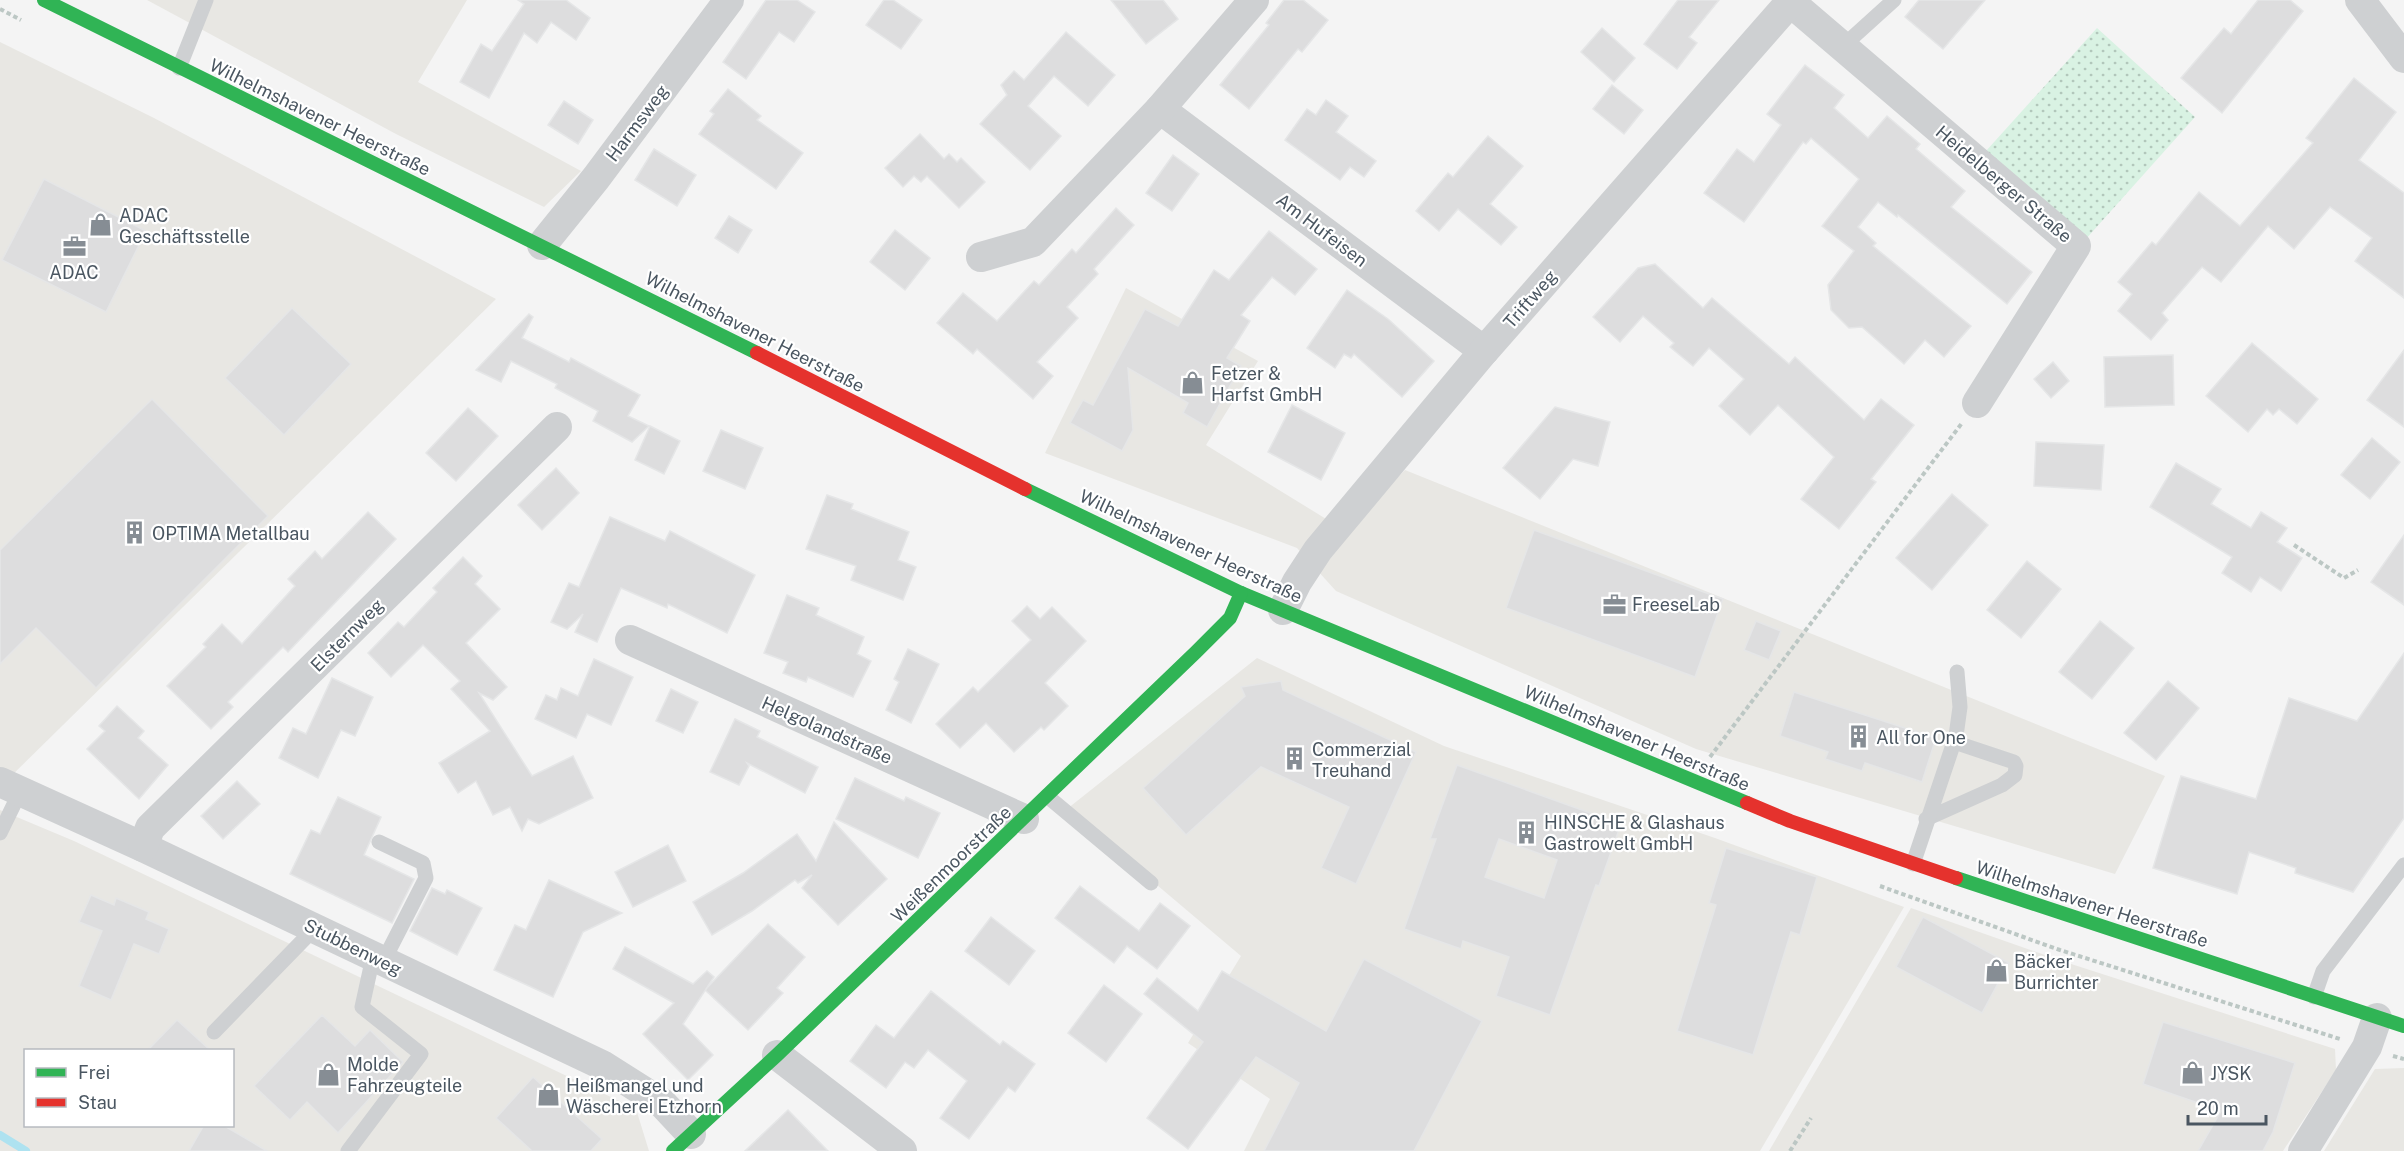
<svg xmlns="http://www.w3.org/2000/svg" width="2404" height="1151" font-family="'Public Sans',sans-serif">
<defs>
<pattern id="grass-dots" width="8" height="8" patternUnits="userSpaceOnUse" patternTransform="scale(1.5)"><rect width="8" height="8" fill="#d9f2e3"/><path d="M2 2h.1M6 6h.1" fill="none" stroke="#b2c7bb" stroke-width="1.8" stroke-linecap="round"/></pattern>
</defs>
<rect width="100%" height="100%" fill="#f4f4f4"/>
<g fill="#e8e7e3" fill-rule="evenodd">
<polygon points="147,0 467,0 418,82 581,171 544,207 396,134"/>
<polygon points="0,42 154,118 496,299 0,787"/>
<polygon points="1126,288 1258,361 1206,445 1344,530 1405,470 2165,776 2115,874 1696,749 1336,591 1297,548 1045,453"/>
<polygon points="1257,658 1444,746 1715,838 1904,907 1760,1151 1244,1151 1270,1099 1188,1043 1241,956 1067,809"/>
<path d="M 0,810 L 74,841 L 636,1109 L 649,1151 L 0,1151 ZM 26,1050 L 232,1050 L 232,1126 L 26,1126 Z"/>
<polygon points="1911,908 2065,962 2335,1049 2336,1070 2283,1151 1769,1151"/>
<polygon points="2404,1068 2404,1151 2324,1151 2375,1069"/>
</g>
<polygon fill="url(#grass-dots)" points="2097,28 2195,117 2085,240 1986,151"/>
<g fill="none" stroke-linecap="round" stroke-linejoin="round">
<polyline stroke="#aee2f0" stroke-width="8" points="0,1135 26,1151"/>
</g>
<g fill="#ddddde" stroke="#e5e6e7" stroke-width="1.5" fill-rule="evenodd">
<polygon points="518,0 566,0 590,18 576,40 551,22 537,43 524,33 489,98 460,82 481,44 492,51 524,4"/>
<polygon points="766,0 797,0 815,12 794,42 779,32 746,79 723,62"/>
<polygon points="884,0 893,0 922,20 901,49 866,25"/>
<polygon points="1111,0 1163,0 1178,19 1146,44"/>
<polygon points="1284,0 1303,0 1328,20 1302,52 1298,49 1249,109 1220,85 1269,25 1266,23"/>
<polygon points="1678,0 1719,0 1689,37 1697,43 1677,69 1644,44"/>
<polygon points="1919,0 1985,0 1943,49 1905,17"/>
<polygon points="2258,0 2290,0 2303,11 2222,113 2181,78 2224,28 2231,34"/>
<polygon points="1602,28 1635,58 1614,82 1581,52"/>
<polygon points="1066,32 1115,75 1088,106 1054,76 1028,106 1061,136 1030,170 980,124 1007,95 1001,85 1014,71 1024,80"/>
<polygon points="1805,65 1844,95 1834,108 1868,138 1887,116 1920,144 1916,149 1965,191 1951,207 2032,272 2007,304 1898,215 1897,217 1878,202 1858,227 1876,243 1873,246 1971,326 1944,357 1925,340 1904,364 1862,327 1849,328 1831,310 1828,285 1854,251 1822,226 1859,179 1811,138 1806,144 1803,142 1744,222 1704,193 1737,149 1754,162 1781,125 1767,114"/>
<polygon points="2354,78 2396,112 2359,160 2404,193 2404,298 2355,261 2372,238 2330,207 2294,249 2268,226 2221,282 2202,267 2162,313 2168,320 2151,340 2118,311 2132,294 2118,282 2152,242 2156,245 2199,192 2240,226 2313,143 2306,138"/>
<polygon points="1612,85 1643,110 1624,134 1593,109"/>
<polygon points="728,89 761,116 757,120 803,153 776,189 699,134 714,114 710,111"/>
<polygon points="1326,100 1348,116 1336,132 1376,161 1364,177 1350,167 1340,180 1285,140 1307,109 1316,115"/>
<polygon points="564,101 593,120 578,144 548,125"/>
<polygon points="920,134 944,159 949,154 957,162 961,158 985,182 959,208 927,176 921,182 914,176 903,187 885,168"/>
<polygon points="1488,136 1523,166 1490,204 1517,227 1501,245 1458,209 1439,231 1416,211 1448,173 1453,177"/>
<polygon points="654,149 696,175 677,206 635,180"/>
<polygon points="1173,155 1199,174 1172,211 1146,193"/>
<polygon points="44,179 146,231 106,312 2,260"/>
<polygon points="1116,208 1134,225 1094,269 1098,274 1067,307 1078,318 1037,362 1053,376 1033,399 977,349 973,354 937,323 963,293 997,321 1034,281 1039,285 1072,249 1076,253"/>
<polygon points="729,216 752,230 738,253 715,238"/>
<polygon points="895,230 930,258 905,290 870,262"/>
<polygon points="1269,231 1317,269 1295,295 1272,277 1241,315 1250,321 1227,358 1241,366 1207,427 1183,413 1188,403 1128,368 1133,430 1122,451 1070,423 1083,400 1093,405 1145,309 1178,326 1214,270 1229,280"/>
<polygon points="1655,264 1703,308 1712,298 1789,364 1795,357 1864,420 1881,399 1914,425 1871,479 1876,482 1839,529 1801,499 1834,457 1778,405 1750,435 1719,406 1744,379 1709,348 1693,366 1670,347 1674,343 1643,316 1620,342 1593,317 1638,268"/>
<polygon points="1347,290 1388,319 1434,361 1402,397 1354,354 1351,358 1344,354 1335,368 1307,348"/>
<polygon points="292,308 351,364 284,435 225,378"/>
<polygon points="529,314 533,317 522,338 569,362 571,358 640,395 628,416 649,426 632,442 593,421 598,411 555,388 557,384 511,361 501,382 476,370"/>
<polygon points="2252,343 2318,399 2297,424 2279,409 2273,415 2267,409 2248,432 2206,396"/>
<polygon points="2404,350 2404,427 2367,400"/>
<polygon points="2173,355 2174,405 2105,407 2104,357"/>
<polygon points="2053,362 2069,381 2051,398 2034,379"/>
<polygon points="152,399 268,516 96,688 36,628 0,664 0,550"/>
<polygon points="1292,405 1345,433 1321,480 1268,452"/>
<polygon points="1555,407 1610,422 1598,466 1573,459 1540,499 1503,468"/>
<polygon points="468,408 498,436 456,481 426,453"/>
<polygon points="650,426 680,441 664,474 635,460"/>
<polygon points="721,430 763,448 745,489 703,471"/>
<polygon points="2372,438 2400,462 2370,499 2341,475"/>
<polygon points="2036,442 2104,445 2101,490 2034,486"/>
<polygon points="2176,463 2221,489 2211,504 2251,528 2261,512 2287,528 2277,542 2302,558 2281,591 2260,577 2251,592 2222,573 2232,557 2150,507"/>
<polygon points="556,468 579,493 542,530 518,505"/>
<polygon points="1952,494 1988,525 1932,590 1896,558"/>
<polygon points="827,495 853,504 851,509 909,532 898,560 916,567 903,600 851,580 856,566 806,549"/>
<polygon points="368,512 396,539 288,652 283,647 228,702 233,707 211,729 167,686 206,647 203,644 222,624 242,644 295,586 288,579 315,551 322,559"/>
<polygon points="610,517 665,541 670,531 755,575 727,633 668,604 667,608 621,588 597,642 575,632 583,614 567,629 551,622 569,583 579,587"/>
<polygon points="1534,530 1723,599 1695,677 1506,608"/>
<polygon points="2404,535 2404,605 2371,582"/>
<polygon points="463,557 482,576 475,584 500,609 466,643 507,687 493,700 479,693 532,776 573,756 593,798 539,824 528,819 522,831 510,807 493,815 476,781 458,793 439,763 490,731 451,689 460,681 423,645 391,677 368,653 398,622 404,627 437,592 433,588"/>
<polygon points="2027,561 2061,589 2021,638 1987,610"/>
<polygon points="787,595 819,608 816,615 864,637 857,654 871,661 853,697 808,677 806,682 783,673 788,662 764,653"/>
<polygon points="1027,606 1040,619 1052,607 1086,641 1045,683 1068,706 1044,730 1041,727 1014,752 986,723 960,748 936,724 973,687 978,692 1031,640 1012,621"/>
<polygon points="1756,621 1781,631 1769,660 1744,650"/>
<polygon points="2100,621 2134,648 2092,699 2059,672"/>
<polygon points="908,649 939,664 911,723 886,710 899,682 894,679"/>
<polygon points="2404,653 2404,818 2353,892 2295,873 2296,868 2249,852 2237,894 2153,868 2181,776 2256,799 2289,698 2357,721"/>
<polygon points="594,659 633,677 611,725 587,714 576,738 535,719 546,695 557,700 561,688 578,696"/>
<polygon points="332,678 373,697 355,736 341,730 318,778 279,758 293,728 306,734"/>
<polygon points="1281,681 1283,690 1416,752 1356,884 1321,868 1349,807 1261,767 1186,835 1143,788 1245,696 1241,687"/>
<polygon points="2168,681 2199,708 2156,760 2124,733"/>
<polygon points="671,689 698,702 683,733 656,721"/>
<polygon points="1794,692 1936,738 1922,782 1865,763 1862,771 1825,759 1828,752 1780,736"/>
<polygon points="117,706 144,731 138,738 168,765 139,799 87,749 105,731 99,726"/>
<polygon points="735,719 760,731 757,737 818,767 805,793 747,763 749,766 739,785 710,772"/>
<path d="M 1457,765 L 1621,824 L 1599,886 L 1596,885 L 1550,1015 L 1496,996 L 1509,957 L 1463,941 L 1461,949 L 1404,929 L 1436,839 L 1430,839 ZM 1499,839 L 1557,860 L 1544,898 L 1485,877 Z"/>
<polygon points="855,778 904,801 906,797 940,813 918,858 836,819"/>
<polygon points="237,781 260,804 223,839 201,816"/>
<polygon points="338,797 381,817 364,855 414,879 392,923 290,874 311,830 320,834"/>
<polygon points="834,822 887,879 838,925 802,888 812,875 798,883 795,880 752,911 712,935 693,902 743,873 797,834 816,861"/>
<polygon points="668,845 686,881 633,907 615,872"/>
<polygon points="1726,848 1817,877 1800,935 1791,932 1753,1055 1677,1031 1716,905 1709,903"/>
<polygon points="549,880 622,913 583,932 553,997 494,970 515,925 526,930"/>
<polygon points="1080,886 1139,931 1160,903 1190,926 1157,969 1127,946 1114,963 1055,918"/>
<polygon points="432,888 445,894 447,890 482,908 457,955 410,931"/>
<polygon points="91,895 114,905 116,898 149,912 146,919 169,929 159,954 134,944 111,1000 79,986 102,931 79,922"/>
<polygon points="991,917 1035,951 1009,985 965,951"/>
<polygon points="1923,917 2009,963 1982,1013 1896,967"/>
<polygon points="768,924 805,957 777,988 783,993 748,1030 705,990"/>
<polygon points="625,947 693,984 707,971 714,977 683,1024 713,1055 688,1080 643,1034 674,1003 613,969"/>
<polygon points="1364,959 1482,1021 1414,1151 1264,1151 1299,1083 1256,1057 1188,1149 1147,1118 1203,1042 1144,994 1157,978 1198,1011 1222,971 1326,1031"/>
<polygon points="1104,985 1142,1014 1106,1062 1068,1033"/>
<polygon points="931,991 1000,1045 1003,1041 1035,1064 1015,1092 1008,1087 969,1139 940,1118 967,1081 928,1050 914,1068 905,1062 886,1088 850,1061 876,1025 894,1038"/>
<polygon points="322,1015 355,1046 370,1030 403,1062 338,1133 307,1102 290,1120 254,1086"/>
<polygon points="177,1020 210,1050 148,1050"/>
<polygon points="2163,1022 2295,1063 2273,1132 2263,1151 2198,1151 2221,1111 2143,1084"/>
<polygon points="533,1077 602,1139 591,1151 532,1151 496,1118"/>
<polygon points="788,1110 828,1151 745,1151"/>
<polygon points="204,1125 223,1125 267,1151 189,1151"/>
</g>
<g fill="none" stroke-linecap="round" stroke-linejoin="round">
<g stroke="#bcc7c4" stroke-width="4" stroke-dasharray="4.5 3" stroke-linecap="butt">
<polyline points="0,9 21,20"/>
<polyline points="2294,545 2344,578 2358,570"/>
<polyline points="1710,757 1962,423"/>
<polyline points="1880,886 2060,950 2340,1039"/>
<polyline points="2393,1056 2404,1059"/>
<polyline points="1790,1151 1811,1118"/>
</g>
<g stroke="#ced0d2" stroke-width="15">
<polyline points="1842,47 1894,0"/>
<polyline points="179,68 206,0"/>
<polyline points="1047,796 1151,883"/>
<polyline points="1926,819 2002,785 2015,775 2016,766 2014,762 1954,742"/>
<polyline points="0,833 20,792"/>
<polyline points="379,842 423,863 426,878 383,962"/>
<polyline points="1913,864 1956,736 1960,707 1957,672"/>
<polyline points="2314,997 2323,971 2404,865"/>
<polyline points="214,1032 314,929"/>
<polyline points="348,1151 421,1054 362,1007 373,957"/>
</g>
<g stroke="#ced0d2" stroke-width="30">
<polyline points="1788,0 2076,246 1977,403"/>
<polyline points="2360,0 2404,58"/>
<polyline points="1160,109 1484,351"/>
<polyline points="542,245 596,178 729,0"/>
<polyline points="981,257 1033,242 1160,109 1254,0"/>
<polyline points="1283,610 1297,582 1318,550 1484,351 1792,0"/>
<polyline points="630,640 1024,819"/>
<polyline points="0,782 143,847 602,1065 662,1103 691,1134"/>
<polyline points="143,847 150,828 557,427"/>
<polyline points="777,1055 902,1151"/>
<polyline points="2303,1151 2367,1047 2377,1018"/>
</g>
<g stroke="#30b455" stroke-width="14">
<polyline points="44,0 757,353"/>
<polyline points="1025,489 1241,593 1747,803"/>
<polyline points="1956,878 2404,1026"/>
<polyline points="673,1151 777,1055 1196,652 1230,618 1241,593"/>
</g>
<g stroke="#e5322d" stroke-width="14">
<polyline points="757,353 1025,489"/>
<polyline points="1747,803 1790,821 1956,878"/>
</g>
</g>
<defs>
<symbol id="shop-bare" viewBox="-9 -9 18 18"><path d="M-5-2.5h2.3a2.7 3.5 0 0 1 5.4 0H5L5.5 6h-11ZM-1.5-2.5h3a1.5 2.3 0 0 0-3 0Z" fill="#868d94" stroke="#fff" stroke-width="2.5" paint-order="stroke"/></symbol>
<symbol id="office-bare" viewBox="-9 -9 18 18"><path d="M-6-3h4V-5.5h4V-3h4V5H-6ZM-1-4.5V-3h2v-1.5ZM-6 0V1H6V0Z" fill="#868d94" stroke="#fff" stroke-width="2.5" paint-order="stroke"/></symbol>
<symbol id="building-bare" viewBox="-9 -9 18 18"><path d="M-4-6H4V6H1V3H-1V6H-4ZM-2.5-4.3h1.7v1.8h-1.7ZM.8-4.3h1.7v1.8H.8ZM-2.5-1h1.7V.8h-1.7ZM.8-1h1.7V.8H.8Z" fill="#868d94" stroke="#fff" stroke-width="2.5" paint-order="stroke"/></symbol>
</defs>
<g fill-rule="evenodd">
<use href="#shop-bare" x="84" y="208" width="33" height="33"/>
<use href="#office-bare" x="58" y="230" width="33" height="33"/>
<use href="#shop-bare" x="1176" y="366" width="33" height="33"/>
<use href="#building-bare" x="118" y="516" width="33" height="33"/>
<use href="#office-bare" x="1598" y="588" width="33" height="33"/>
<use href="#building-bare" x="1842" y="720" width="33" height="33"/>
<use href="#building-bare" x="1278" y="742" width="33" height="33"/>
<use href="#building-bare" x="1510" y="816" width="33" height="33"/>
<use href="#shop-bare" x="1980" y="954" width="33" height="33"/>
<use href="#shop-bare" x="2176" y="1056" width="33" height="33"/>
<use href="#shop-bare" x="312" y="1058" width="33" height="33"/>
<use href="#shop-bare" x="532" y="1078" width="33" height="33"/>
</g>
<g text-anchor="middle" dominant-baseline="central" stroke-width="4.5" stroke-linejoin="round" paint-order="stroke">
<g font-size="18" fill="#4a5661" stroke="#fff">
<text transform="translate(320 117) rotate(26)">Wilhelmshavener Heerstraße</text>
<text transform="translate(637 123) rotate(-53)">Harmsweg</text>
<text transform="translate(2004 184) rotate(40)">Heidelberger Straße</text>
<text transform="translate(1322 230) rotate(37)">Am Hufeisen</text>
<text transform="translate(1530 299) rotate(-49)">Triftweg</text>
<text transform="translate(755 332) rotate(27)">Wilhelmshavener Heerstraße</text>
<text transform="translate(1191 546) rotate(25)">Wilhelmshavener Heerstraße</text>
<text transform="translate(347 635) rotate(-45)">Elsternweg</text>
<text transform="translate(827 730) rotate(24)">Helgolandstraße</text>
<text transform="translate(1637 738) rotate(23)">Wilhelmshavener Heerstraße</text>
<text transform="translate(951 864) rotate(-44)">Weißenmoorstraße</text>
<text transform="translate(2092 904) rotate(18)">Wilhelmshavener Heerstraße</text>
<text transform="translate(353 947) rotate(26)">Stubbenweg</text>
</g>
<g font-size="18" fill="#4a5661" stroke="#fff" text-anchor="start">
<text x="119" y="215">ADAC<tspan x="119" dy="21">Geschäftsstelle</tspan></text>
<text x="74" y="272" text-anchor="middle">ADAC</text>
<text x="1211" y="373">Fetzer &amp;<tspan x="1211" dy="21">Harfst GmbH</tspan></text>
<text x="152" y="533">OPTIMA Metallbau</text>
<text x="1632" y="604">FreeseLab</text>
<text x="1876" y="737">All for One</text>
<text x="1312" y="749">Commerzial<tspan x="1312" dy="21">Treuhand</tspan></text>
<text x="1544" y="822">HINSCHE &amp; Glashaus<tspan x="1544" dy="21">Gastrowelt GmbH</tspan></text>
<text x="2014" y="961">Bäcker<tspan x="2014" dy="21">Burrichter</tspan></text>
<text x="347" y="1064">Molde<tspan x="347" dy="21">Fahrzeugteile</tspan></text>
<text x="2210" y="1073">JYSK</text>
<text x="566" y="1085">Heißmangel und<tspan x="566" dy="21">Wäscherei Etzhorn</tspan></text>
</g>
</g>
<rect x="24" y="1049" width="210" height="78" fill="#ffffff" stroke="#b7bbc0" stroke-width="1.5"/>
<rect x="36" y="1068" width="30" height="9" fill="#30b455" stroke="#b7bbc0" stroke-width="1.5"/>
<text x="78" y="1079" font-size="18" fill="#4a5661">Frei</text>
<rect x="36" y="1098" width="30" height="9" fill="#e5322d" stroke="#b7bbc0" stroke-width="1.5"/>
<text x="78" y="1109" font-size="18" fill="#4a5661">Stau</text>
<path d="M2188 1115v9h78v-9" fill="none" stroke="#4a5661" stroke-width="3"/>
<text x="2197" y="1115" font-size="18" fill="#4a5661" stroke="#ffffff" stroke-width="4.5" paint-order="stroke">20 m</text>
</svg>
